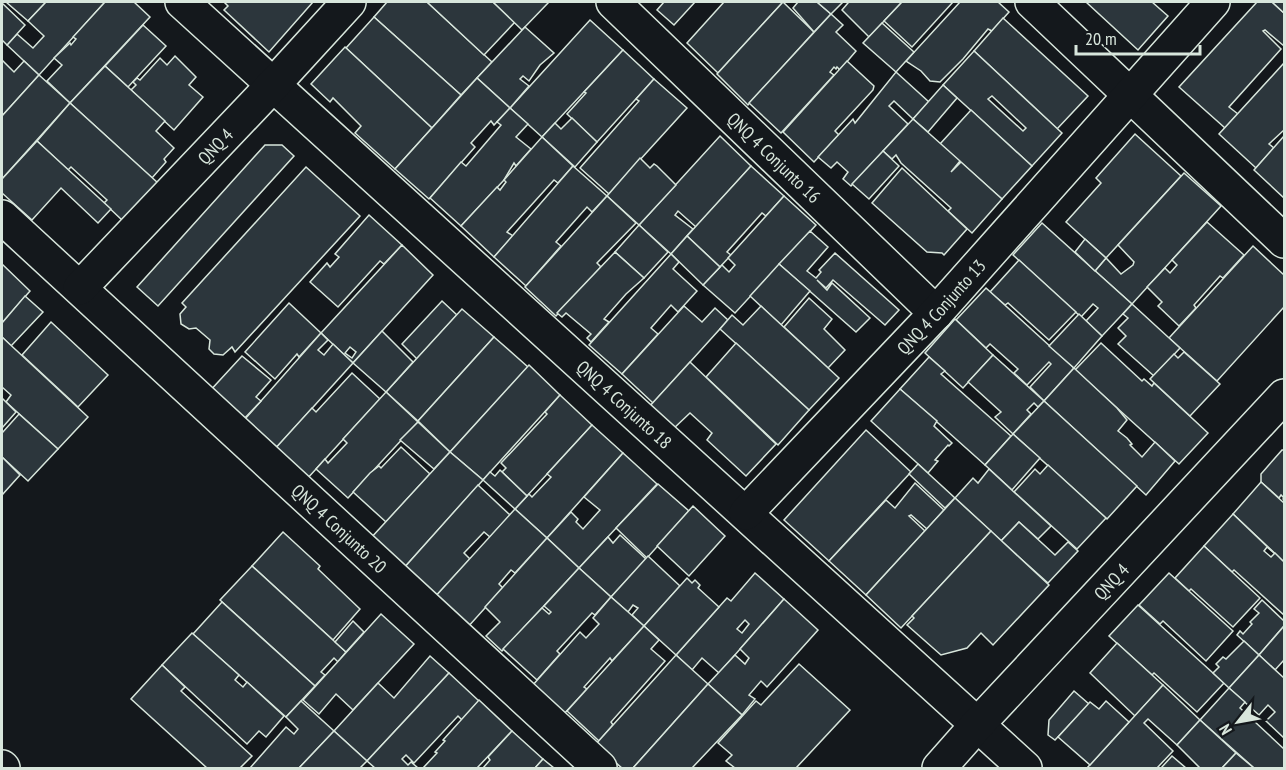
<svg xmlns="http://www.w3.org/2000/svg" width="1286" height="770" font-family="'PT Sans Narrow',sans-serif">
<rect width="100%" height="100%" fill="#14181c"/>
<g fill="#2c363c" stroke="#d8e6dc" stroke-width="1.5" fill-rule="evenodd">
<polygon points="6,2 46,2 28,21"/>
<polygon points="46,2 105,2 39,75 7,45 17,34 33,48 44,36 28,21"/>
<polygon points="105,2 134,2 150,17 70,103 47,81 62,65 54,58 70,43 71,45 76,39 73,37"/>
<polygon points="224,2 313,2 269,52 224,10 228,6"/>
<polygon points="387,2 427,2 492,62 461,95 374,17"/>
<polygon points="427,2 493,2 515,22 484,55"/>
<polygon points="493,2 549,2 522,30"/>
<polygon points="664,2 695,2 674,25 657,10"/>
<polygon points="724,2 783,2 718,73 687,43"/>
<polygon points="783,2 814,32 748,105 717,74"/>
<polygon points="798,2 817,2 831,14 814,32 793,8"/>
<polygon points="817,2 843,2 831,14"/>
<polygon points="846,2 902,2 869,37 842,10 848,3"/>
<polygon points="902,2 953,2 912,47 884,21"/>
<polygon points="960,2 998,2 1009,12 992,31 988,29 963,59 940,82 930,81 921,71 906,61"/>
<polygon points="1086,2 1152,2 1168,16 1138,50"/>
<polygon points="1257,2 1272,2 1284,13 1284,46 1265,30 1263,31 1281,49 1229,107 1238,114 1225,128 1179,87"/>
<polygon points="1272,2 1284,2 1284,13"/>
<polygon points="2,3 25,25 7,45 2,40"/>
<polygon points="831,14 843,25 836,32 856,51 839,71 839,69 837,67 836,69 834,67 830,72 834,75 781,133 749,103"/>
<polygon points="374,17 461,95 432,128 346,48"/>
<polygon points="1003,18 1088,96 1057,129 974,51"/>
<polygon points="590,20 623,50 542,137 510,108"/>
<polygon points="882,23 914,52 896,72 863,43"/>
<polygon points="143,25 166,46 128,87 105,66"/>
<polygon points="525,27 554,53 540,65 529,81 523,76 520,79 529,86 510,108 477,78"/>
<polygon points="345,47 432,128 395,169 355,133 361,126 333,98 330,102 311,84"/>
<polygon points="623,50 654,79 597,142 567,114 586,93 584,92"/>
<path d="M 974,51 L 1062,133 L 1032,166 L 943,85 ZM 992,96 L 1026,128 L 1023,131 L 988,99 Z"/>
<polygon points="175,56 196,77 189,85 203,97 174,130 131,90 136,85 133,82 137,78 140,80 160,58 167,65"/>
<polygon points="2,60 14,72 24,61 39,75 2,116"/>
<polygon points="847,61 874,86 873,90 835,131 839,135 814,162 783,132"/>
<polygon points="1284,63 1284,130 1269,144 1274,148 1256,168 1219,134"/>
<polygon points="105,66 165,121 156,131 174,148 164,159 166,162 152,178 70,103"/>
<polygon points="896,72 929,102 913,119 894,101 889,106 908,124 851,186 843,179 848,172 837,162 831,168 818,157 853,119 855,123"/>
<polygon points="39,75 70,103 2,179 2,116"/>
<polygon points="477,78 510,108 494,125 491,121 471,143 475,147 429,199 395,169"/>
<polygon points="654,79 687,108 609,194 580,168 639,101 636,99"/>
<polygon points="943,85 957,98 928,132 913,119"/>
<polygon points="70,103 158,183 123,221 104,203 107,200 71,167 68,170 37,141"/>
<polygon points="510,108 528,124 516,137 531,149 516,166 514,163 504,180 461,226 430,198 461,162 466,166 501,125 497,122"/>
<polygon points="971,110 1032,166 1002,199 940,144"/>
<polygon points="572,118 597,142 575,167 542,137 555,123 561,129"/>
<polygon points="913,119 960,161 951,172 961,162 1002,199 972,233 948,211 951,208 901,163 896,155 892,159 883,151"/>
<polygon points="1135,134 1181,176 1106,258 1066,222 1101,183 1096,178"/>
<polygon points="720,136 751,166 696,227 678,211 675,215 693,229 671,254 639,225"/>
<polygon points="1284,136 1284,198 1254,170"/>
<polygon points="542,137 573,166 558,183 554,180 507,232 513,236 494,257 461,226 497,187 500,190 506,182 504,180"/>
<polygon points="37,141 111,209 98,223 61,188 32,220 2,193 2,179"/>
<polygon points="265,145 282,145 294,156 158,306 137,287"/>
<polygon points="883,151 899,166 869,199 852,184"/>
<polygon points="640,158 650,168 654,164 657,166 676,185 639,225 607,196"/>
<polygon points="573,166 607,196 592,212 587,207 556,242 561,246 526,286 494,257"/>
<polygon points="751,166 784,196 766,216 762,213 727,252 731,255 720,267 687,236"/>
<polygon points="306,167 360,216 235,352 232,347 223,355 214,354 209,349 210,340 196,328 189,329 181,324 180,314 186,307 182,303"/>
<polygon points="902,168 967,229 944,255 942,253 927,252 872,203"/>
<polygon points="1184,173 1221,206 1132,304 1095,271 1106,258 1121,274 1133,265 1134,262 1118,245"/>
<polygon points="607,196 636,223 597,263 601,267 556,316 525,287"/>
<polygon points="784,196 816,225 735,313 703,285 722,265 729,272 735,265 728,258"/>
<polygon points="369,215 402,245 384,264 380,261 338,307 310,282 327,263 330,267 339,257 335,254"/>
<polygon points="1207,222 1244,255 1223,278 1220,276 1194,305 1196,308 1179,326 1158,306 1162,302 1147,287 1165,268 1170,273 1177,265 1172,260"/>
<polygon points="1042,223 1132,304 1102,336 1086,321 1098,308 1093,304 1081,317 1013,255"/>
<polygon points="639,225 668,252 644,278 615,252"/>
<polygon points="810,231 828,247 807,271 816,278 821,272 819,270 835,253 899,310 885,325 833,280 826,288 817,280 827,290 832,283 870,318 856,332 779,264"/>
<polygon points="687,236 720,267 703,285 671,254"/>
<polygon points="1085,239 1106,258 1095,271 1075,252"/>
<path d="M 402,245 L 433,275 L 353,363 L 321,333 ZM 350,347 L 356,352 L 352,358 L 345,353 Z"/>
<polygon points="1253,246 1284,275 1284,307 1217,381 1169,338"/>
<polygon points="615,252 644,278 626,294 604,319 609,322 591,342 587,338 591,334 566,313 562,317 557,313"/>
<polygon points="671,254 679,262 673,269 697,291 678,312 671,305 651,328 658,334 622,374 589,345"/>
<polygon points="1019,260 1076,312 1049,340 1008,303 1005,305 990,292"/>
<polygon points="2,264 30,291 2,323"/>
<polygon points="779,264 810,291 781,325 750,296"/>
<polygon points="986,288 1074,368 1044,401 1030,387 1051,364 1049,362 1027,385 1014,373 1018,369 990,344 986,348 956,320"/>
<polygon points="25,296 43,312 11,346 2,337 2,323"/>
<polygon points="809,298 832,319 824,329 845,350 828,368 784,327"/>
<polygon points="442,301 457,315 417,359 402,344"/>
<polygon points="289,303 321,333 299,357 297,354 275,379 245,352"/>
<polygon points="1132,304 1180,348 1154,376 1118,344 1126,336 1118,328 1128,318 1123,314"/>
<polygon points="684,306 702,322 715,308 728,320 653,403 622,374"/>
<polygon points="761,306 839,378 809,410 720,329 732,315 743,325"/>
<polygon points="462,309 494,337 418,421 386,392"/>
<polygon points="1079,314 1102,336 1074,368 1049,346"/>
<polygon points="955,319 993,355 963,388 925,353"/>
<polygon points="51,322 108,375 78,407 22,355"/>
<polygon points="382,331 413,362 386,392 353,363"/>
<polygon points="321,333 328,340 318,350 324,355 333,344 353,363 277,447 245,419"/>
<polygon points="2,337 88,417 58,449 6,402 11,395 2,387"/>
<polygon points="494,337 528,367 450,452 418,421"/>
<polygon points="736,343 809,410 778,445 706,377"/>
<polygon points="1101,343 1142,381 1144,379 1152,386 1154,383 1208,433 1179,464 1075,370"/>
<polygon points="1184,352 1220,384 1190,416 1150,379 1174,354 1178,358"/>
<polygon points="993,355 1044,401 1038,407 1034,403 1027,410 1031,414 1013,434 995,417 1001,412 968,382"/>
<polygon points="242,356 271,380 256,397 261,401 241,422 208,393"/>
<polygon points="929,357 945,371 941,374 1011,436 985,465 900,389"/>
<polygon points="690,362 776,444 746,476 707,440 712,433 690,413 672,430 648,408"/>
<polygon points="529,365 560,395 483,480 450,452"/>
<polygon points="1074,368 1117,408 1127,420 1118,431 1127,438 1132,444 1130,445 1142,457 1155,442 1175,461 1146,495 1044,401"/>
<polygon points="352,373 380,399 306,480 273,451 312,408 316,412"/>
<polygon points="900,389 937,421 934,426 952,443 949,446 948,445 935,460 938,461 928,473 871,421"/>
<polygon points="386,392 418,422 348,498 316,469 325,459 328,463 347,443 343,439"/>
<polygon points="560,395 592,425 527,496 502,472 506,468 501,463 547,414 545,412"/>
<polygon points="2,398 16,412 2,428"/>
<polygon points="1044,401 1137,486 1107,519 1013,434"/>
<polygon points="19,414 58,449 28,481 2,457 2,433"/>
<polygon points="418,422 450,452 434,469 400,440"/>
<polygon points="592,425 623,453 547,538 515,509 529,494 532,497 551,477 547,474"/>
<polygon points="866,430 911,472 829,561 784,520"/>
<polygon points="1013,434 1040,458 1012,490 985,465"/>
<polygon points="401,447 430,474 386,522 353,492 370,473 379,466 381,468"/>
<polygon points="1282,450 1284,450 1284,501 1283,499 1284,498 1281,495 1279,498 1261,482 1261,474"/>
<polygon points="450,452 483,480 403,569 370,539"/>
<polygon points="623,453 657,484 579,568 547,538 571,512 578,519 576,522 583,529 600,510 584,497"/>
<polygon points="2,457 20,475 2,495"/>
<polygon points="918,464 955,498 945,508 909,474"/>
<polygon points="1048,465 1106,518 1077,549 1014,492 1035,469 1040,474"/>
<polygon points="989,469 1051,526 1038,539 1019,522 1001,541 955,498 973,478 978,483"/>
<polygon points="500,470 527,496 515,509 483,480 490,472 495,476"/>
<polygon points="1261,482 1284,503 1284,562 1233,514"/>
<polygon points="915,483 944,510 927,529 911,515 909,516 925,531 866,595 829,561 886,500 895,508"/>
<polygon points="658,484 689,511 647,558 616,528"/>
<polygon points="478,485 510,515 490,537 484,532 464,553 470,559 434,598 403,569"/>
<polygon points="955,498 991,531 901,628 866,595"/>
<polygon points="693,506 725,536 689,576 657,546"/>
<polygon points="515,509 547,538 515,573 511,570 499,584 503,588 467,628 434,598"/>
<polygon points="1233,514 1274,553 1267,547 1264,551 1271,557 1275,553 1284,562 1284,615 1234,570 1232,572 1204,546"/>
<polygon points="1019,522 1055,555 1068,542 1078,551 1048,583 1001,541"/>
<polygon points="991,531 1049,585 993,645 981,633 967,648 941,655 907,625 914,618 912,616"/>
<polygon points="283,532 320,566 318,569 360,609 333,640 252,566"/>
<polygon points="620,535 646,559 611,597 579,568 608,537 613,543"/>
<polygon points="547,538 579,568 502,651 486,636 500,622 485,607"/>
<polygon points="1204,546 1260,598 1233,627 1191,589 1189,591 1175,578"/>
<polygon points="648,556 680,586 644,626 632,615 638,608 633,605 628,612 611,597"/>
<polygon points="252,566 346,652 338,662 334,658 321,672 325,675 315,686 220,600"/>
<polygon points="579,568 611,597 595,615 592,613 557,651 560,654 537,680 503,649 542,608 549,614 551,612 544,606"/>
<path d="M 755,573 L 784,599 L 719,673 L 702,658 L 692,670 L 676,655 L 727,598 L 731,601 ZM 745,620 L 749,624 L 742,633 L 737,629 Z"/>
<polygon points="1169,573 1233,631 1206,661 1163,621 1160,624 1139,605"/>
<polygon points="687,578 692,583 695,580 700,585 698,588 719,607 676,655 644,626"/>
<polygon points="611,597 644,626 612,661 610,658 584,687 587,689 563,715 532,686 580,632 586,638 599,624 593,618"/>
<polygon points="784,599 818,630 767,687 761,681 749,695 755,699 742,715 708,684 735,655 745,664 749,658 740,649"/>
<polygon points="1262,600 1284,621 1284,626 1259,655 1237,635 1240,631 1243,634 1252,624 1250,622 1259,613 1254,609"/>
<polygon points="222,602 315,686 286,717 193,634"/>
<polygon points="1138,605 1224,683 1197,712 1154,673 1152,675 1109,636"/>
<polygon points="381,614 414,644 353,710 336,694 319,714 303,700"/>
<polygon points="353,621 364,632 346,652 335,642"/>
<polygon points="644,626 659,640 651,649 665,661 611,722 613,725 599,741 567,711"/>
<polygon points="1284,626 1284,660 1275,670 1259,655"/>
<polygon points="192,633 239,675 235,680 243,687 247,682 284,716 266,737 259,731 247,744 162,665"/>
<polygon points="1244,641 1259,655 1229,688 1213,673 1219,667 1216,664 1223,657 1226,659"/>
<polygon points="1117,643 1163,685 1135,716 1090,673"/>
<polygon points="676,655 708,684 633,768 622,768 595,745"/>
<polygon points="1259,655 1284,678 1284,738 1266,721 1275,712 1268,705 1259,715 1229,688"/>
<polygon points="430,656 449,673 367,761 334,731 378,683 394,698"/>
<polygon points="799,664 850,710 796,768 735,768 726,761 732,755 718,743 756,701 761,705"/>
<polygon points="162,665 185,687 181,691 252,756 240,768 207,768 131,699"/>
<polygon points="449,673 479,701 462,720 458,716 414,763 406,755 402,759 408,765 411,762 418,768 375,768 367,761"/>
<polygon points="708,684 742,715 692,768 633,768"/>
<polygon points="1163,685 1200,720 1177,745 1148,719 1144,723 1173,751 1157,768 1087,768"/>
<polygon points="1229,688 1245,702 1240,708 1284,749 1284,768 1254,768 1200,720"/>
<polygon points="1074,691 1089,704 1055,740 1048,735 1049,720"/>
<polygon points="479,700 512,731 477,768 423,768 437,753 435,752 445,741 443,740"/>
<polygon points="301,701 334,731 299,768 250,768 286,727 294,734 298,729 286,717"/>
<polygon points="1106,701 1129,722 1090,765 1058,737 1090,702 1099,709"/>
<polygon points="1200,720 1236,753 1222,768 1200,768 1177,745"/>
<polygon points="334,731 367,761 360,768 299,768"/>
<polygon points="512,731 543,759 535,768 483,768 490,760 488,757"/>
<polygon points="1236,753 1254,768 1222,768"/>
<polygon points="1172,756 1186,768 1161,768"/>
<polygon points="543,759 554,768 535,768"/>
</g>
<g fill="none" stroke-linecap="round" stroke-linejoin="round">
<defs>
<g id="street">
<path id="s1" d="M 182,2 L 1025,768"/>
<path id="s2" d="M 613,2 L 936,313"/>
<polyline points="1032,2 1284,241"/>
<path id="s3" d="M 2,217 L 600,768"/>
<path id="s4" d="M 80,288 L 274,84 L 349,2"/>
<path id="s5" d="M 746,513 L 936,313 L 1213,2"/>
<polyline points="2,767 3,768"/>
<path id="s6" d="M 939,768 L 977,725 L 1284,396"/>
</g>
</defs>
<use href="#street" stroke="#d8e6dc" stroke-width="36"/>
<use href="#street" stroke="#14181c" stroke-width="33"/>
</g>
<g text-anchor="middle" dominant-baseline="central" stroke-width="4.5" stroke-linejoin="round" paint-order="stroke">
<g font-size="18" fill="#d8e6dc" stroke="#14181c">
<text stroke="none"><textPath href="#s4" startOffset="196">QNQ 4</textPath></text>
<text stroke="none"><textPath href="#s2" startOffset="224">QNQ 4 Conjunto 16</textPath></text>
<text stroke="none"><textPath href="#s5" startOffset="284">QNQ 4 Conjunto 13</textPath></text>
<text stroke="none"><textPath href="#s1" startOffset="598">QNQ 4 Conjunto 18</textPath></text>
<text stroke="none"><textPath href="#s3" startOffset="459">QNQ 4 Conjunto 20</textPath></text>
<text stroke="none"><textPath href="#s6" startOffset="254">QNQ 4</textPath></text>
</g>
</g>
<rect width="1286" height="770" fill="none" stroke="#d8e6dc" stroke-width="6"/>
<g transform="translate(1238 722) rotate(239)" stroke="#14181c" stroke-width="4.5" paint-order="stroke">
<path d="M0-4.5L10 22L0 15L-10 22Z" fill="#d8e6dc"/>
<text y="-9" font-size="16" font-weight="bold" text-anchor="middle" fill="#d8e6dc">N</text>
</g>
<path d="M1076 45v9h124v-9" fill="none" stroke="#d8e6dc" stroke-width="3"/>
<text x="1085" y="45" font-size="18" fill="#d8e6dc" stroke="#14181c" stroke-width="4.5" paint-order="stroke">20 m</text>
</svg>
